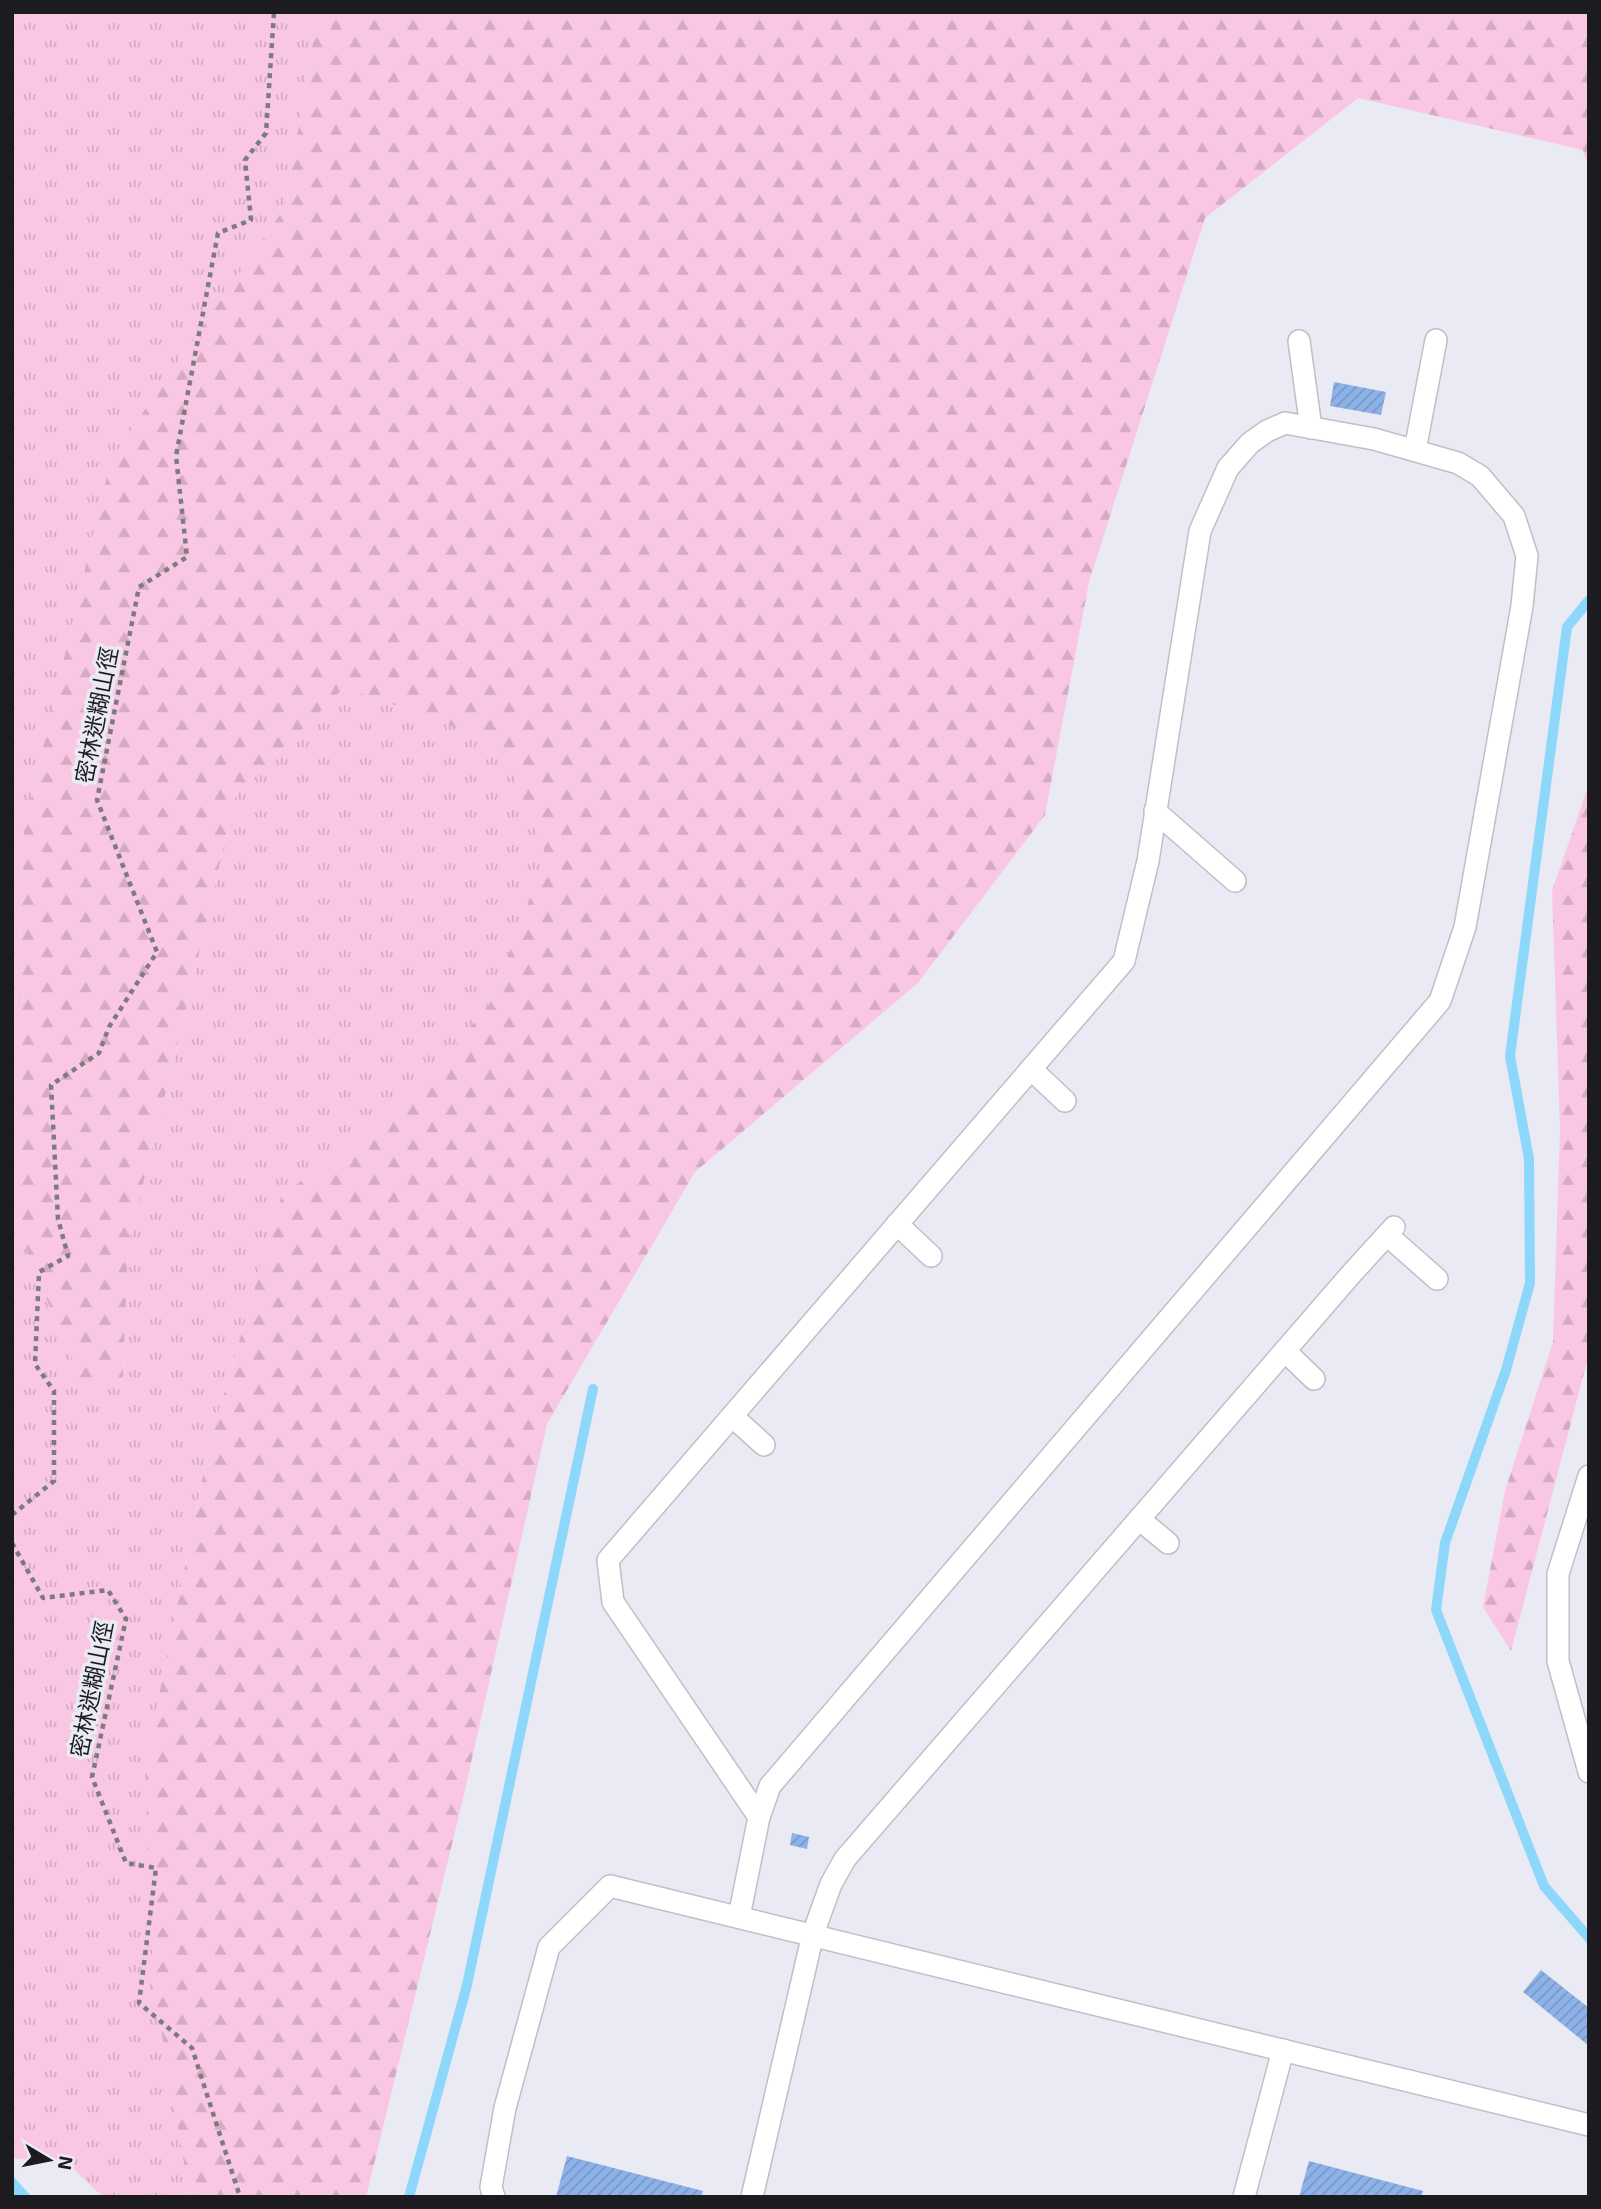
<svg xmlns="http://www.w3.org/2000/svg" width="1601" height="2209" font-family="'Exo 2','Noto Sans TC',sans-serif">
<defs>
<pattern id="grass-tufts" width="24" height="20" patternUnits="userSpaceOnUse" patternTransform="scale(1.75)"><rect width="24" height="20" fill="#f9c7e3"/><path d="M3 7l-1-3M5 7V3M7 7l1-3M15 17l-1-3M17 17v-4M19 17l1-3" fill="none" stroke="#d5aac2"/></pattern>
<pattern id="forest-firs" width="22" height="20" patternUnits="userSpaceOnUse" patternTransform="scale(1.75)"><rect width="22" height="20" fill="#f9c7e3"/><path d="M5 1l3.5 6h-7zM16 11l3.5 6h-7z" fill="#d5aac2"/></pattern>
<pattern id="building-hatch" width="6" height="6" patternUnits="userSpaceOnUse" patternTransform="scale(1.75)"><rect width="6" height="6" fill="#8cb2e8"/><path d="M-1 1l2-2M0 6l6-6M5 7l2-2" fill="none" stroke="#7898c7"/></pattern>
</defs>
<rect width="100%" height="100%" fill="#eaeaf4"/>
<g fill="url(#grass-tufts)">
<polygon points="12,12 318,12 285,207 111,460 24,828 12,1104"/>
<polygon points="345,687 501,744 546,856 490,1003 396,1117 282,1194 209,1445 145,1766 189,2192 198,2197 103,2197 68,2164 12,2158 12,1216 85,1390 123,1379 128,1245 186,1010 236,794"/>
</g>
<g fill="url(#forest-firs)">
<polygon points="318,12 1589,12 1589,168 1583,150 1358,98 1205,218 1089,582 1045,815 918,983 695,1172 547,1424 462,1803 366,2197 198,2197 189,2192 153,1982 145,1766 209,1445 282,1194 396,1117 490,1003 546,856 500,744 345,687 236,794 186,1010 128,1245 123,1379 85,1391 12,1216 12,1104 24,828 111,459 285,207"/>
<polygon points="1589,784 1589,1354 1511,1651 1483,1607 1505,1491 1553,1342 1560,1129 1552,891"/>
</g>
<polygon fill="#8dd8fa" points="12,2175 32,2197 12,2197"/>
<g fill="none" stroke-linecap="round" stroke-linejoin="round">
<g stroke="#8dd8fa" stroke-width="10">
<polyline points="1589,600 1567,627 1510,1056 1529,1159 1530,1283 1506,1370 1445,1543 1436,1610 1544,1886 1589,1938"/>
<polyline points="409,2197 467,1985 593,1389"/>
</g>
</g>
<g fill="url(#building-hatch)">
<polygon points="1334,382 1386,392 1381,415 1330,406"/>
<polygon points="792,1833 809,1837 807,1849 790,1845"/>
<polygon points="1541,1970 1589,2008 1589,2046 1523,1992"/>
<polygon points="567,2156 703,2191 701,2197 556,2197"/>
<polygon points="1309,2161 1423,2191 1421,2197 1299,2197"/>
</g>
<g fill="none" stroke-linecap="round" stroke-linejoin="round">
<defs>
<g id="service">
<polyline points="1299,341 1311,428"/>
<polyline points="1415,450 1436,340"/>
<polyline points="1155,811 1235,881"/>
<polyline points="1031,1069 1065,1101"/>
<polyline points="897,1224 931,1256"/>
<polyline points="1387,1235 1437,1279"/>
<polyline points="1285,1351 1314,1379"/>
<polyline points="732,1416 764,1445"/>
<polyline points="1589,1476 1558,1574 1558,1661 1589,1772"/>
<polyline points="1139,1519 1168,1543"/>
<polyline points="739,1917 759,1817 770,1786 1440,1001 1465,927 1522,606 1527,556 1514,516 1480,476 1458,463 1374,439 1285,423 1267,431 1250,443 1228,468 1200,531 1148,861 1124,961 608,1560 613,1602 759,1817"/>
<polyline points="494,2197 491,2187 505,2108 549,1947 610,1886 1589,2125"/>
<polyline points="752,2197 813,1934 831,1884 845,1859 1353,1272 1394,1227"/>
<polyline points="1244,2197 1283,2050"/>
</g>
</defs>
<use href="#service" stroke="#bfbfc8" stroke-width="24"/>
<g stroke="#7b7b82" stroke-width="4.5" stroke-dasharray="5 5" stroke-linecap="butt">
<polyline points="12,1515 54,1481 54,1391 35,1364 39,1272 68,1256 58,1219 51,1085 99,1053 109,1027 157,952 97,800 139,587 187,557 176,456 218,233 251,220 245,160 266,133 274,12"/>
<polyline points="12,1543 43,1598 108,1590 126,1619 92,1777 126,1863 156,1868 139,2003 192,2048 240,2197"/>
</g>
<use href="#service" stroke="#fff" stroke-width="21"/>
</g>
<g text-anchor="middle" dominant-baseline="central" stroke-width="7" stroke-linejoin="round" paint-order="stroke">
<g font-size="23" fill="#1c1c20" stroke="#eaeaf4">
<text transform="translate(96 715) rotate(-79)">密林迷糊山徑</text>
<text transform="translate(91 1689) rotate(-79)">密林迷糊山徑</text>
</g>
</g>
<rect width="1601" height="2209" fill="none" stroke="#1c1c20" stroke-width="28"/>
<g transform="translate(49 2160) rotate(100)" stroke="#eaeaf4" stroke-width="5" paint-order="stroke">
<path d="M0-5L12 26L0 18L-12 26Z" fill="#1c1c20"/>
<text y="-10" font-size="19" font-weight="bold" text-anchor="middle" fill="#1c1c20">N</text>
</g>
</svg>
